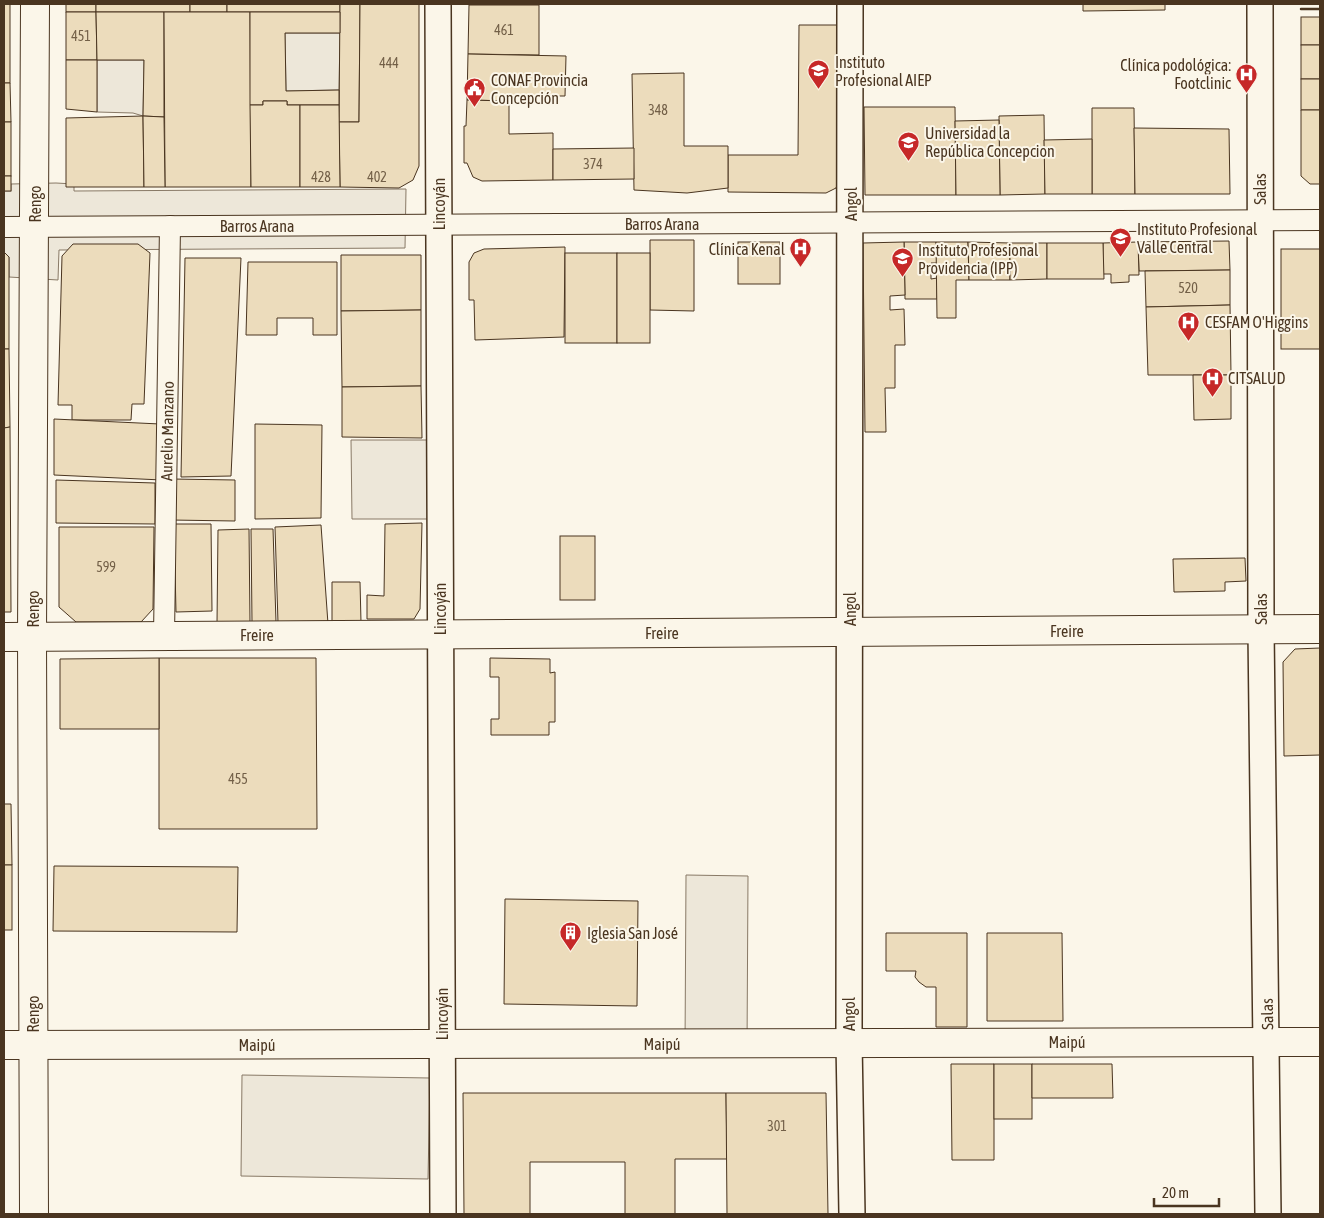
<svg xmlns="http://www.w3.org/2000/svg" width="1324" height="1218" font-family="'Asap Condensed',sans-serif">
<rect width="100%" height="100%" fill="#fbf6e9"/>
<g fill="#ede7d9" stroke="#887966">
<polygon points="285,33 340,33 339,90 286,91"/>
<polygon points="97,60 144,60 143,116 133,113 97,112"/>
<polygon points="56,183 74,184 74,191 406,189 405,248 59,250 58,280 9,277 9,257 4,252 4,191 11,191 11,184"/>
<polygon points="351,440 429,440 429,519 352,519"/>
<polygon points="686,875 748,876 747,1051 685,1050"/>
<polygon points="242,1075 430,1078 428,1179 241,1176"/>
</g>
<g fill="#ecdcbc" stroke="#4a3520">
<rect x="4" y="4" width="6" height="79"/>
<rect x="66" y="4" width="30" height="8"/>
<rect x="96" y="4" width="94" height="8"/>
<rect x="190" y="4" width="37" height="8"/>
<rect x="227" y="4" width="113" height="8"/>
<polygon points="340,4 360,4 359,122 339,122"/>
<polygon points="360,4 419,4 419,166 413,180 399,188 340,187 339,122 359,122"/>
<polygon points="1083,4 1165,4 1165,10 1083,11"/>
<polygon points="469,5 539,5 539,55 468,54"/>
<polygon points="66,12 96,12 97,60 66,60"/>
<polygon points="96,12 164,12 164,117 143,116 144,60 97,60"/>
<polygon points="164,12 250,12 251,187 165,187"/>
<polygon points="250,12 340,12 340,33 285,33 286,91 339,90 339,105 287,105 287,101 263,101 263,105 250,105"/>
<rect x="1301" y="17" width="19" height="28"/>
<polygon points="799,25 839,25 838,183 836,188 826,193 728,192 728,155 798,155"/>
<rect x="1301" y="45" width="19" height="34"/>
<polygon points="468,54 566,56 565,96 515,96 515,101 467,100"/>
<polygon points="66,60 97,60 97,112 66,109"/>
<polygon points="684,73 684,146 728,146 728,188 687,193 634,190 632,74"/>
<rect x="1301" y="79" width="19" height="31"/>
<polygon points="4,83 10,83 11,122 4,122"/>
<polygon points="467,100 509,101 509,134 553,133 553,180 482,181 473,177 467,163 464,163 464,126 466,126"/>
<polygon points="263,101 287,101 287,105 300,105 300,187 251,187 250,105 263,105"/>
<polygon points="300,105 339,105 340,187 300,187"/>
<polygon points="864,107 955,107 956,195 865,195"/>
<polygon points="1092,108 1134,108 1135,194 1092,194"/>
<polygon points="1301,110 1320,110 1320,184 1310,184 1301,176"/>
<polygon points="1044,115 1045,194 1000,195 999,116"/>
<polygon points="143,116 144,187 66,187 66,118"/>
<polygon points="143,116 164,117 165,187 144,187"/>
<polygon points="999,120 1000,195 956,195 955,121"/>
<rect x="4" y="122" width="7" height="54"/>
<polygon points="1134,128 1229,129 1230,194 1135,194"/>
<polygon points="1092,139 1092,194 1045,194 1044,140"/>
<polygon points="634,148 634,179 553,180 553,149"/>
<rect x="4" y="176" width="7" height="15"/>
<polygon points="650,240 694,240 694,311 650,310"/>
<polygon points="1229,241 1230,270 1139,271 1138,242"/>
<rect x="738" y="242" width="42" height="42"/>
<polygon points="904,242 936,242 937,263 931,263 931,279 937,278 937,299 905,299"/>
<polygon points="904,242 905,295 890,296 890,310 904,309 905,345 895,345 895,388 885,388 886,432 865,432 863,243"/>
<polygon points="936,242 968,242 969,280 956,280 956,318 937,318"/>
<polygon points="968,242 1010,243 1010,280 969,280"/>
<polygon points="1138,242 1139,275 1129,275 1129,282 1111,283 1111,274 1103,274 1103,243"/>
<polygon points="1010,243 1047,243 1047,279 1010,280"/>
<polygon points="1047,243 1103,243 1104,279 1047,279"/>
<polygon points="73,244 138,244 150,253 144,404 132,404 131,420 72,420 72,405 58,405 62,256"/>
<polygon points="565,247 564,337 475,340 474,300 469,300 469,262 474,253 484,249"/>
<rect x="1281" y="249" width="39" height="100"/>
<polygon points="4,252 9,257 9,349 4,349"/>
<rect x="565" y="253" width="52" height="90"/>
<rect x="617" y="253" width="33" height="90"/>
<polygon points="341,255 421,255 421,310 341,311"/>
<polygon points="185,258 241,258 231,476 181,477"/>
<polygon points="248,262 337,262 337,335 313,335 313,318 277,318 277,335 246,335"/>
<polygon points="1230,270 1230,305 1146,307 1145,271"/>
<polygon points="1230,305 1231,375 1148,375 1146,307"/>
<polygon points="421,310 421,386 342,387 341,311"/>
<polygon points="4,349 9,349 10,427 4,428"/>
<polygon points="1193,375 1231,375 1231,419 1194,420"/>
<polygon points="421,386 422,438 342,437 342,387"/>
<polygon points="54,419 160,424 162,480 54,475"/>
<polygon points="255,424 322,425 321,518 255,519"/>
<polygon points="10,427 11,612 4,612 4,428"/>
<polygon points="172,479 235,480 235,521 171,520"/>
<polygon points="56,480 155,483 155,524 56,523"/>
<polygon points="422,523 420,609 414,619 367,619 367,595 384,596 385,524"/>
<polygon points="174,524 211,524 212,611 176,612"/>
<polygon points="321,525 328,624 278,623 275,527"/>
<polygon points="59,527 154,527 153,609 141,622 76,622 59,607"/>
<polygon points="249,529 250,623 217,623 218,530"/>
<polygon points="251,529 273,529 276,622 252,622"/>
<rect x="560" y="536" width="35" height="64"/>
<polygon points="1245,558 1246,581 1225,582 1225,591 1174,592 1173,559"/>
<polygon points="332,582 360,582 361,622 332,622"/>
<polygon points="1320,648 1320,755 1284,756 1283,662 1295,649"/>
<polygon points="159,658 316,658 317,829 159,829"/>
<polygon points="159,658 159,729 60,729 60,659"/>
<polygon points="490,658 550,659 550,673 555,672 555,722 549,722 549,735 491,735 491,719 499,719 499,677 490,677"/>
<polygon points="4,804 11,804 12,865 4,865"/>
<rect x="4" y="865" width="8" height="65"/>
<polygon points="54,866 238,867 237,932 53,931"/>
<polygon points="505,899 638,901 637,1006 504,1004"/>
<polygon points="886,933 967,933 967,1027 936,1027 936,987 926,987 919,982 915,977 916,971 886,971"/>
<polygon points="987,933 1062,933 1063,1021 987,1021"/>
<polygon points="951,1064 994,1064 994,1160 952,1160"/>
<rect x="994" y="1064" width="38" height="55"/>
<polygon points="1032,1064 1112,1064 1113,1098 1032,1098"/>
<polygon points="463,1093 726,1093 727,1159 675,1159 675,1214 625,1214 625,1162 530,1162 530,1214 464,1214"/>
<polygon points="726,1093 826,1093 828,1214 727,1214"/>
</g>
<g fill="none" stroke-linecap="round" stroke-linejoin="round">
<defs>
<g id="minor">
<polyline points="4,227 1320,220"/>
<polyline points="164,636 170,226"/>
</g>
<g id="tertiary">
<polyline points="438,4 443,1214"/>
<polyline points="850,4 849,1042 852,1214"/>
<polyline points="1260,4 1261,630 1268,1214"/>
</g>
<g id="secondary">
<polyline points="4,637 1320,629"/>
<polyline points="4,1045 1320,1042"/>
<polyline points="34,1214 32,637 35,4"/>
</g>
</defs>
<use href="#minor" stroke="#4a3520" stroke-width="22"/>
<use href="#tertiary" stroke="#4a3520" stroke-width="28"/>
<use href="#secondary" stroke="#4a3520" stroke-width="30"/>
<use href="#minor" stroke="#fbf6e9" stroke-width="20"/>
<use href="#tertiary" stroke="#fbf6e9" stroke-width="25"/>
<use href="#secondary" stroke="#fbf6e9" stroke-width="28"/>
<polyline stroke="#4a3520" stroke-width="2.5" points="1301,9 1320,9"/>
</g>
<defs>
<symbol id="university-pin" viewBox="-11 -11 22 30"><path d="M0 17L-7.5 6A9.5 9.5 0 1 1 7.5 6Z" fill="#c62828" stroke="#fbf6e9"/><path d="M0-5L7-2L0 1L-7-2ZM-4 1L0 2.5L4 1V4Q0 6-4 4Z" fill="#fff"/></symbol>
<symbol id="hospital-pin" viewBox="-11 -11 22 30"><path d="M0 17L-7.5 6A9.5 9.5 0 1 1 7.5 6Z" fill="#c62828" stroke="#fbf6e9"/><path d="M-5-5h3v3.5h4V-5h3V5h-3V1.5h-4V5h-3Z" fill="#fff"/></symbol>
<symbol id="civic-pin" viewBox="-11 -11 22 30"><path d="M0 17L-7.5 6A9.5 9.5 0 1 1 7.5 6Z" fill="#c62828" stroke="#fbf6e9"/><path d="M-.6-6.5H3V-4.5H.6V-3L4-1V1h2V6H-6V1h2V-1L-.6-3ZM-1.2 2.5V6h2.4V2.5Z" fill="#fff"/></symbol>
<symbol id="building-pin" viewBox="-11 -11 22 30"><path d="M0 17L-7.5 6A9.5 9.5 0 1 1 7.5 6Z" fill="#c62828" stroke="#fbf6e9"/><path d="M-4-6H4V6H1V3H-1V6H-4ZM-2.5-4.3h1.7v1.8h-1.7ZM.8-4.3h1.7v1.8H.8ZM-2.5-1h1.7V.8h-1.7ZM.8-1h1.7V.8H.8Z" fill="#fff"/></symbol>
</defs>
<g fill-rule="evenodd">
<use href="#university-pin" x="806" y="58" width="25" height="34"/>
<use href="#hospital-pin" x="1234" y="62" width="25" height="34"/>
<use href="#civic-pin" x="462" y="76" width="25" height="34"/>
<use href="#university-pin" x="896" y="130" width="25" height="34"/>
<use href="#university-pin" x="1108" y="226" width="25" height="34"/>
<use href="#hospital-pin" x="788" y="236" width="25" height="34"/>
<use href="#university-pin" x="890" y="246" width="25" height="34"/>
<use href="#hospital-pin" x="1176" y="310" width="25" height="34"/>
<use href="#hospital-pin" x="1200" y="366" width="25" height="34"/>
<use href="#building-pin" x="558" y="920" width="25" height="34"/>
</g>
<g text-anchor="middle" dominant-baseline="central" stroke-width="4" stroke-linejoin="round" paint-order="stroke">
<g font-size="14" fill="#725f47">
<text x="504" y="30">461</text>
<text x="81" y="36">451</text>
<text x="389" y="63">444</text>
<text x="658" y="110">348</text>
<text x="593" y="164">374</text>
<text x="321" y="177">428</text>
<text x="377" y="177">402</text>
<text x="1188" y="288">520</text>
<text x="106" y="567">599</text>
<text x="238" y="779">455</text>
<text x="777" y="1126">301</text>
</g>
<g font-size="16" fill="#4a3520" stroke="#fbf6e9" text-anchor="start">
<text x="835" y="62">Instituto<tspan x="835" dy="18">Profesional AIEP</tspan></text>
<text x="1231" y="65" text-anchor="end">Clínica podológica:<tspan x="1231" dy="18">Footclinic</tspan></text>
<text x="491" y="80">CONAF Provincia<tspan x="491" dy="18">Concepción</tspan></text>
<text x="925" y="133">Universidad la<tspan x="925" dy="18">República Concepcion</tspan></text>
<text x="1137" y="229">Instituto Profesional<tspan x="1137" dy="18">Valle Central</tspan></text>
<text x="785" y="249" text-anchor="end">Clínica Kenal</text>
<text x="918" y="250">Instituto Profesional<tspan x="918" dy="18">Providencia (IPP)</tspan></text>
<text x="1205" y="322">CESFAM O'Higgins</text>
<text x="1228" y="378">CITSALUD</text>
<text x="587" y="933">Iglesia San José</text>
</g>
<g font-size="16" fill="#4a3520" stroke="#fbf6e9">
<text transform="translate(1260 189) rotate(-90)">Salas</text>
<text transform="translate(35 204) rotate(-90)">Rengo</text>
<text transform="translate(439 204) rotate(-90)">Lincoyán</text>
<text transform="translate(851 204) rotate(-90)">Angol</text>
<text x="662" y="224">Barros Arana</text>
<text x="257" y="226">Barros Arana</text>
<text transform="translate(167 431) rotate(-89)">Aurelio Manzano</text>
<text transform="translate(33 609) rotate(-90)">Rengo</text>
<text transform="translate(440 609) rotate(-90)">Lincoyán</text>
<text transform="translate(850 609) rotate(-90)">Angol</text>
<text transform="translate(1261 609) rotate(-90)">Salas</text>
<text x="1067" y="631">Freire</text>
<text x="662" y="633">Freire</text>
<text x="257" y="635">Freire</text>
<text transform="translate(33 1014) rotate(-90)">Rengo</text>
<text transform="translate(442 1014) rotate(-90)">Lincoyán</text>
<text transform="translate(849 1014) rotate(-90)">Angol</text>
<text transform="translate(1267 1014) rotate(-91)">Salas</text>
<text x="1067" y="1042">Maipú</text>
<text x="662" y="1044">Maipú</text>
<text x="257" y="1045">Maipú</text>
</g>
</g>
<rect width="1324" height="1218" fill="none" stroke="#4a3520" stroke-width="10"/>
<path d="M1154 1198v8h65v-8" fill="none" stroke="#4a3520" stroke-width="2.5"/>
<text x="1162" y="1198" font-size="15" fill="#4a3520" stroke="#fbf6e9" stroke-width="4" paint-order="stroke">20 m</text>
</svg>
